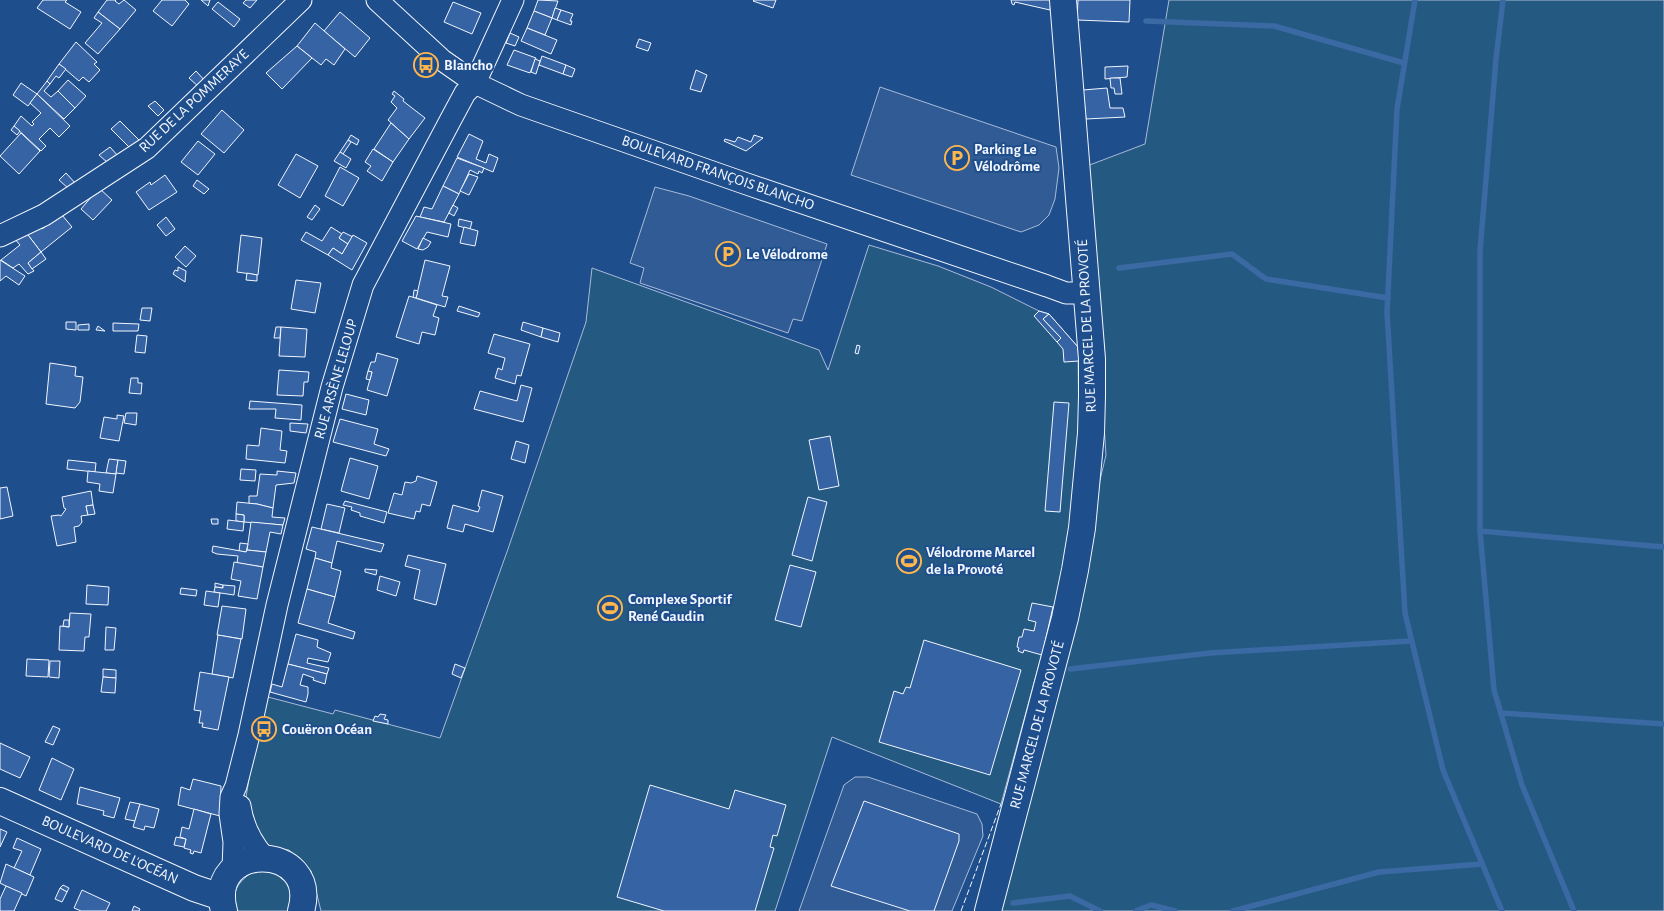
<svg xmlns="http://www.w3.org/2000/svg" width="1664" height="911" font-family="'Alegreya Sans',sans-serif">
<rect width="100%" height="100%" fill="#1f4e8c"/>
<g fill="#245a82" stroke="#a8bbd7">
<polygon points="1169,0 1664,0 1664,911 996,911 1106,455 1087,166 1145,144"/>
<polygon points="869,245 938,266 991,287 1039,311 1049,314 1078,347 1079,446 1072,521 1056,602 1001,804 832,737 775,911 321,911 311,871 289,850 266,847 252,833 246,797 251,767 268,697 333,714 335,710 440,738 508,549 586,322 592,268 819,350 828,370"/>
<path d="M 254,871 C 268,871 288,873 290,891 C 291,897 289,905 289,911 L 238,911 C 229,892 239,881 254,871 Z"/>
</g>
<g fill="#305b95" stroke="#a8bbd7">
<polygon points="880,87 1056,147 1059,168 1055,199 1049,215 1039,225 1021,232 851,175"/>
<polygon points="655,187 689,196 827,244 802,321 793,319 788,333 640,283 644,268 630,263"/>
<polygon points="855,777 868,777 977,814 982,824 983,836 952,911 799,911 844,785"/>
</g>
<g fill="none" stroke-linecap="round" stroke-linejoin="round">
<g stroke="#3b69a3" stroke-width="5.5">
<polyline points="1415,0 1397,109 1387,312 1405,613 1443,770 1502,911"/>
<polyline points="1503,0 1496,59 1480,251 1480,531 1494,690 1522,785 1574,911"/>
<polyline points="1146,21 1274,26 1404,63"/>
<polyline points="1119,268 1232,254 1266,279 1388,298"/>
<polyline points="1480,531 1664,547"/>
<polyline points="1070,669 1210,653 1411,641"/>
<polyline points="1501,713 1664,724"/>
<polyline points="1013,903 1070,896 1100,911"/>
<polyline points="1136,911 1151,905 1175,911"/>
<polyline points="1233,911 1379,872 1482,864"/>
</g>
</g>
<g fill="#3563a3" stroke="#f2f6ff">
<polygon points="43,0 67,0 65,2 81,12 70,29 37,8"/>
<polygon points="107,0 116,0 115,1 119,4 124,0 136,10 120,29 98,12"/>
<polygon points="162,0 185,0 189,4 172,26 153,11"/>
<polygon points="201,0 210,0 208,6"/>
<polygon points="246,0 257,0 250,8 243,3"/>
<polygon points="538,0 558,1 552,18 534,11"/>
<polygon points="754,0 776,0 773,8 753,1"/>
<polygon points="1011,0 1051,0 1050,10 1015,2 1014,5 1012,4"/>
<polygon points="1078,0 1130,0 1129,22 1077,20"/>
<polygon points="218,2 240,19 234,27 212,9"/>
<polygon points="453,2 481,13 472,34 444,22"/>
<polygon points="555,8 561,10 557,20 552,18"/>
<polygon points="561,10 573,14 570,21 572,21 571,25 557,20"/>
<polygon points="534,11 552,18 545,35 527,28"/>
<polygon points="98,12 120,29 98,54 85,43 102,23 94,18"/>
<polygon points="340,12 370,38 355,57 324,31"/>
<polygon points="315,23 345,49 334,65 326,59 321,65 297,46"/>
<polygon points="527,28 557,40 551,54 521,41"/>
<polygon points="510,33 519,37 515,46 506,43"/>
<polygon points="639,39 651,43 648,51 636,47"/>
<polygon points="76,42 97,62 94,64 100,70 89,82 83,77 79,81 59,64"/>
<polygon points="297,46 312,58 282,89 266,73"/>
<polygon points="514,50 536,58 530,73 507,65"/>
<polygon points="542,56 566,65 563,74 539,65"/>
<polygon points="535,59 540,61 536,74 531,72"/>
<polygon points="59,64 66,69 59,78 56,76 50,84 47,81"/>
<polygon points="566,65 575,69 572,77 563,74"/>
<polygon points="1128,66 1127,77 1105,79 1105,67"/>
<polygon points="696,70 707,75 701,92 690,89"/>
<polygon points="196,71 206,82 200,88 189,78"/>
<polygon points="1110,78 1120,78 1122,94 1115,94 1114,88 1111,88"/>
<polygon points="68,80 86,96 75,108 58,91"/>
<polygon points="47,81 50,84 44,91 51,97 58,91 75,108 64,119 37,94"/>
<polygon points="21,83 37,94 28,106 13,95"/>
<polygon points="1107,88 1110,108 1123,108 1125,117 1086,119 1083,90"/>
<polygon points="394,91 404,99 403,101 425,118 409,139 388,120 397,108 391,102 395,96 392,94"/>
<polygon points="37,94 70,126 59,137 50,128 39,139 46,146 41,151 14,126 21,116 32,126 34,124 32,122 41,113 30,103"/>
<polygon points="155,101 164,110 158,116 148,106"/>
<polygon points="222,110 244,130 224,153 201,134"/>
<polygon points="120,121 140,141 130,148 111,129"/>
<polygon points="391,123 409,139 393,162 374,149"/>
<polygon points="14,126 20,131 17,135 11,130"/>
<polygon points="21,133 40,151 19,174 0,156"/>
<polygon points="469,134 483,141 476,159 486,163 489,154 498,158 493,172 457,157"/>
<polygon points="351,135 359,140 357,145 348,140"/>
<polygon points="754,135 763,138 746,151 724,141 725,139 735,142 738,137 751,142"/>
<polygon points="348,140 351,142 343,154 340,152"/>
<polygon points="198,141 215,154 198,175 181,162"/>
<polygon points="110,147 118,156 108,163 99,155"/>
<polygon points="373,149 393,162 382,181 367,171 371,166 365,162"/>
<polygon points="340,152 351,159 346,168 334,161"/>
<polygon points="296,154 318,166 300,198 278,185"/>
<polygon points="457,158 484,168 482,173 479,171 478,174 470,170 459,194 443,186"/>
<polygon points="340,167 359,178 343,206 325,196"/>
<polygon points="66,173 76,184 69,189 59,180"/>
<polygon points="469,174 478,177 469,195 460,191"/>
<polygon points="165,175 177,192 149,210 136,192 150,182 151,185"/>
<polygon points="197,180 209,189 204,194 193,186"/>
<polygon points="443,186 459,194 444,222 420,217 424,207 432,209"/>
<polygon points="99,188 112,200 93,220 81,209"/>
<polygon points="315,205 320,209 312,220 307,217"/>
<polygon points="453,205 458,208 454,216 449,213"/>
<polygon points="62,215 72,227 41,252 25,231 38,223 42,229"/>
<polygon points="416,216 451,224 448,237 427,232 417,249 402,241"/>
<polygon points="166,217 175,229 166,236 157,225"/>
<polygon points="459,219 472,222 470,229 458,226"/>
<polygon points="331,227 342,234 339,238 348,244 342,254 333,248 328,255 301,240 306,232 322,241"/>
<polygon points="464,227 478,231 475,246 460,243"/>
<polygon points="25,231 41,252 28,263 34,271 28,274 19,264 13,268 1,260 20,245 14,238"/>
<polygon points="343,232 353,237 348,244 339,238"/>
<polygon points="241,235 262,238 258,275 237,272"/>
<polygon points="353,235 367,243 352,270 328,255 333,248 342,254"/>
<polygon points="423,238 431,242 428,247 423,250 418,249"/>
<polygon points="185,246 196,256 186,267 175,257"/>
<polygon points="41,252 46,259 32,269 28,263"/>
<polygon points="0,260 25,276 19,285 6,276 0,281"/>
<polygon points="425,260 450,266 442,296 448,297 445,307 416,298"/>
<polygon points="178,267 186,271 185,282 173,274 175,270 178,271"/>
<polygon points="247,273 257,275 257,281 246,280"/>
<polygon points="296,280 321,283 315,313 291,309"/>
<polygon points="414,290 418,291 416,298 413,298"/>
<polygon points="409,296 437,305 433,316 439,318 435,335 422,332 419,344 396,337"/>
<polygon points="459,306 480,313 478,317 457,311"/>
<polygon points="142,308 152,308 150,321 140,320"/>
<polygon points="1039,311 1049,314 1043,319 1061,338 1057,342 1034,316"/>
<polygon points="1049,314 1078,347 1079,361 1064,362 1063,349 1057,342 1061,338 1043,319"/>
<polygon points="66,322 76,322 76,330 66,329"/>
<polygon points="523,322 543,328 541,337 521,330"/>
<polygon points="113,323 139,324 138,331 113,331"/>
<polygon points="89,324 89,330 78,330 78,325"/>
<polygon points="98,326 105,331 96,330"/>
<polygon points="276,327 281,327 280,338 274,338"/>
<polygon points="281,327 307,329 305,357 279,356"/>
<polygon points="543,328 560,333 558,342 541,337"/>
<polygon points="494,334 530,344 521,376 517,375 515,384 495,378 498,368 502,370 505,358 488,353"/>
<polygon points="137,335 147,336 145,353 135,352"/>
<polygon points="857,345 860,346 858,354 855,353"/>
<polygon points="377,353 398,359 387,396 367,390 372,372 368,371 371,362 375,362"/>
<polygon points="50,363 76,367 75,376 83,377 80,402 75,408 46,404"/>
<polygon points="279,370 309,372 308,382 304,382 303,396 277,395"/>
<polygon points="368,371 372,372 370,380 366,379"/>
<polygon points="131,378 138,378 138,383 142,383 141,394 129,393"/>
<polygon points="521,385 532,388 523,422 474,409 480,391 517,401"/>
<polygon points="346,394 369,400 366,415 342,409"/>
<polygon points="250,401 302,405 301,420 275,418 276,409 249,409"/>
<polygon points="1054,402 1069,403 1060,512 1045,511"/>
<polygon points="126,413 137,413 136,425 124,423"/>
<polygon points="117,415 124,416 119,441 100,438 104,417 117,419"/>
<polygon points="340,419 378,429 374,444 389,449 386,456 333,442"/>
<polygon points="290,423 308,424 306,433 290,431"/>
<polygon points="261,428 282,431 280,450 287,451 285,463 246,459 247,445 259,446"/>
<polygon points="830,436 839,486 819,490 809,440"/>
<polygon points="516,441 529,445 525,463 511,459"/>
<polygon points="350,458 378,466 369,499 341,491"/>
<polygon points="109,459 118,460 116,474 106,473"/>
<polygon points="68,460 96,463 95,472 67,469"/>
<polygon points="118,460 126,461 124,474 116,473"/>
<polygon points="241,469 256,470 255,481 240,480"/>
<polygon points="88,471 116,474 113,493 99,491 100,484 87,482"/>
<polygon points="277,471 296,473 294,483 276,485 273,508 257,504 249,504 249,496 257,496 260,474 277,475"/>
<polygon points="417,476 437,482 430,506 422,504 420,512 416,511 414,519 388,513 394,493 402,495 405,482 411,483 416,481"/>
<polygon points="7,487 13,516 0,519 0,488"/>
<polygon points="482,490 503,496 493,532 465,524 463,532 447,528 453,505 478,512 480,507 478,506"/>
<polygon points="91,491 93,505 86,506 88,515 81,516 82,522 79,526 74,527 76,542 57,546 51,516 59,515 61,516 66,509 64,508 62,497"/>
<polygon points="808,497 827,502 812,561 792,555"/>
<polygon points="345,501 387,512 384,523 360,516 360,513 351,510 352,507 343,505"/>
<polygon points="237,502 257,504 273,508 272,517 285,518 283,525 244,522 244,515 236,514"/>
<polygon points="327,504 345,508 339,533 321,529"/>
<polygon points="93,505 95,514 88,515 86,506"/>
<polygon points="236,514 244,515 244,522 236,521"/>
<polygon points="211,519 218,519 218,524 212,524"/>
<polygon points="228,520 244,522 243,531 227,529"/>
<polygon points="251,522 283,525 281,534 270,532 266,552 247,550"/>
<polygon points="312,527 384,544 381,552 337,541 332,563 315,558 316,552 306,549"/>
<polygon points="240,543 248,544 246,552 239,551"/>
<polygon points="213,546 246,552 247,550 266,552 263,567 237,563 238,556 217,554 212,552"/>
<polygon points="408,555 446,564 436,605 414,599 420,570 405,566"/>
<polygon points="315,558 332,563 331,568 341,571 335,597 307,589"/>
<polygon points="234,562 263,567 257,599 238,596 241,581 231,579"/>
<polygon points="790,565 816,572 801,627 775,620"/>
<polygon points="365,569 377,570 376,575 365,572"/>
<polygon points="380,576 400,582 396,596 377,590"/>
<polygon points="215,583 223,585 223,588 215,587"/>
<polygon points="87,585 109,587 108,605 86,604"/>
<polygon points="223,585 235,586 234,595 214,592 215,587 223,588"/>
<polygon points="181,588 197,590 196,596 180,594"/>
<polygon points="307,589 335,597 328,623 355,632 353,639 298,623"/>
<polygon points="206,591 220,593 218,607 204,605"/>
<polygon points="1032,603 1053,607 1042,655 1024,650 1023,653 1018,651 1019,648 1017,647 1019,637 1022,637 1024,629 1034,631 1036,622 1028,620"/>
<polygon points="222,606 246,609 242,639 217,635"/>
<polygon points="70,613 91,614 89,637 85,637 84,651 59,650 60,626 69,627"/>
<polygon points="64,620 69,620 69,627 63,626"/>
<polygon points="106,627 116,628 114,650 105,650"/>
<polygon points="296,634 318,640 317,647 331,653 328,662 308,658 307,663 329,668 327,674 288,664"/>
<polygon points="218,635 241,639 233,678 212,674"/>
<polygon points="924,640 1021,670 990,775 879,742 894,691 903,694 906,687 910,688"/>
<polygon points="27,659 49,660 48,677 26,676"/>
<polygon points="50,661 60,661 59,678 49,677"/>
<polygon points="288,664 327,674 325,684 313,680 314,678 303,674 300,685 308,687 308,694 306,702 270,692 272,684 282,687"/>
<polygon points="455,664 465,668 461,678 452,674"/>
<polygon points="103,669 116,670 116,678 103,677"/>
<polygon points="200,672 229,677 218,730 202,727 203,723 199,723 201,711 194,710"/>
<polygon points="103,677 116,678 115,693 101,692"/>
<polygon points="380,714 386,715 384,719 388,720 388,724 373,721 375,716 378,717"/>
<polygon points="53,726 60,729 53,745 45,742"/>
<polygon points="0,743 30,757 20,778 0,769"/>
<polygon points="52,758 74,769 61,800 39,790"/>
<polygon points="193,779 221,786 220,816 178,805 181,787 190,790"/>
<polygon points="650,785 729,809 735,790 786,805 777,836 773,835 770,847 774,848 755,911 664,911 617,897"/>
<polygon points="80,787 120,798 114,818 103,815 104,811 77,804"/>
<polygon points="864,801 959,834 959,841 934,911 910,911 831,886"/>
<polygon points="130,802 140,804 135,821 125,819"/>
<polygon points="140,804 159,809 154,828 145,826 144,830 133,827"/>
<polygon points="194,809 211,814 201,853 194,851 193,854 190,853 191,850 184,848 186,839 180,837 182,827 189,829"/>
<polygon points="0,829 7,832 0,847"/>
<polygon points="176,837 186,839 184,847 174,845"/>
<polygon points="17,838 41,849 30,875 14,868 22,851 13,848"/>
<polygon points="6,864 34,877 26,896 0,883"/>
<polygon points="63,885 69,888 67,892 60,888"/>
<polygon points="6,886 22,893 14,911 0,911 0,899"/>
<polygon points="60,888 67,892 62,902 55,899"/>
<polygon points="82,890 110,903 106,911 81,911 74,908"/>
<polygon points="134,906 140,909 139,911 132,911"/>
</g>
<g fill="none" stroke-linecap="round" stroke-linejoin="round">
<defs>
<g id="minor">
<polyline points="377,0 442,60 475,83 521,105 741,182 1047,286 1066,293 1087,293"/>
<polyline points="0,236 44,215 147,148 301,0"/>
<path d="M 240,806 C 243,827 251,842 264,857"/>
<polyline points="233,870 234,842 230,814 231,797 236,786 249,735 277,605 332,387 363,285 451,119 465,93 475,83 513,0"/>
</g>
<g id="major">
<polyline points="0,801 194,888 212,894 222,895"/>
<path d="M 224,911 C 205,840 321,842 301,911"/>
<polyline points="988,911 1065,618 1075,570 1082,528 1091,433 1092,396 1092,359 1063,0"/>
</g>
</defs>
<use href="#minor" stroke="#f2f6ff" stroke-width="23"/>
<use href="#major" stroke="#f2f6ff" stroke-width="28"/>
<use href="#minor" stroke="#1f4e8c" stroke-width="21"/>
<use href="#major" stroke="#1f4e8c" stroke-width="26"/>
<polyline stroke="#f2f6ff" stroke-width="1" stroke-dasharray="6 2.5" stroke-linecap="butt" points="961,911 1001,804"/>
</g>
<defs>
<symbol id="bus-ring" viewBox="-11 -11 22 22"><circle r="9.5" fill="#1f4e8c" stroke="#ffb74d" stroke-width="1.5"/><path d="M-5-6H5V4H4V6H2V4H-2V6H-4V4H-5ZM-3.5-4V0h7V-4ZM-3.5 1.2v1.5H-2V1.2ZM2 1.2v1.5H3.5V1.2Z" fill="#ffb74d"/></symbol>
<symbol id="parking-ring" viewBox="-11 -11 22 22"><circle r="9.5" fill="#1f4e8c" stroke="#ffb74d" stroke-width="1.5"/><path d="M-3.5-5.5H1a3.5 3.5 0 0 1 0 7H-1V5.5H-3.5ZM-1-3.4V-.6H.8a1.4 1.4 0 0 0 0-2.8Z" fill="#ffb74d"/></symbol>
<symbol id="stadium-ring" viewBox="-11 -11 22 22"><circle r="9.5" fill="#1f4e8c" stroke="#ffb74d" stroke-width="1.5"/><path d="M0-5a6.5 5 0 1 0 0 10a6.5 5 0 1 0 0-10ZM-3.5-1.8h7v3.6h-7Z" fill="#ffb74d"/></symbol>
</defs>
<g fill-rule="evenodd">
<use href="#bus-ring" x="412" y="51" width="28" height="28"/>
<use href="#parking-ring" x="943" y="144" width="28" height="28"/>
<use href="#parking-ring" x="714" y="240" width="28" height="28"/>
<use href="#stadium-ring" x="895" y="547" width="28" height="28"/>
<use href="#stadium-ring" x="596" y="594" width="28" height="28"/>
<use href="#bus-ring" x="250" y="715" width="28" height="28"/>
</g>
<g text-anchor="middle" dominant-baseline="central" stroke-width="4" stroke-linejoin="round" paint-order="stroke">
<g font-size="15" font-weight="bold" fill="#f2f6ff" stroke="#1f4e8c" text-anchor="start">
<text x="444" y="65">Blancho</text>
<text x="974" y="149">Parking Le<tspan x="974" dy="17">Vélodrôme</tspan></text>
<text x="746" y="254">Le Vélodrome</text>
<text x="926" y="552">Vélodrome Marcel<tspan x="926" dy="17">de la Provoté</tspan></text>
<text x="628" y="599">Complexe Sportif<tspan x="628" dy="17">René Gaudin</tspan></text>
<text x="282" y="729">Couëron Océan</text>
</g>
<g font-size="15" fill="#f2f6ff" stroke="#1f4e8c">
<text transform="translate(194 101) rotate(-43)">RUE DE LA POMMERAYE</text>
<text transform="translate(718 173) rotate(19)">BOULEVARD FRANÇOIS BLANCHO</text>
<text transform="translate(1087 326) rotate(-93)">RUE MARCEL DE LA PROVOTÉ</text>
<text transform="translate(336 379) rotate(-74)">RUE ARSÈNE LELOUP</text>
<text transform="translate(1037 725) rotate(-75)">RUE MARCEL DE LA PROVOTÉ</text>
<text transform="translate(110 850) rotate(24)">BOULEVARD DE L'OCÉAN</text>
</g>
</g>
</svg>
